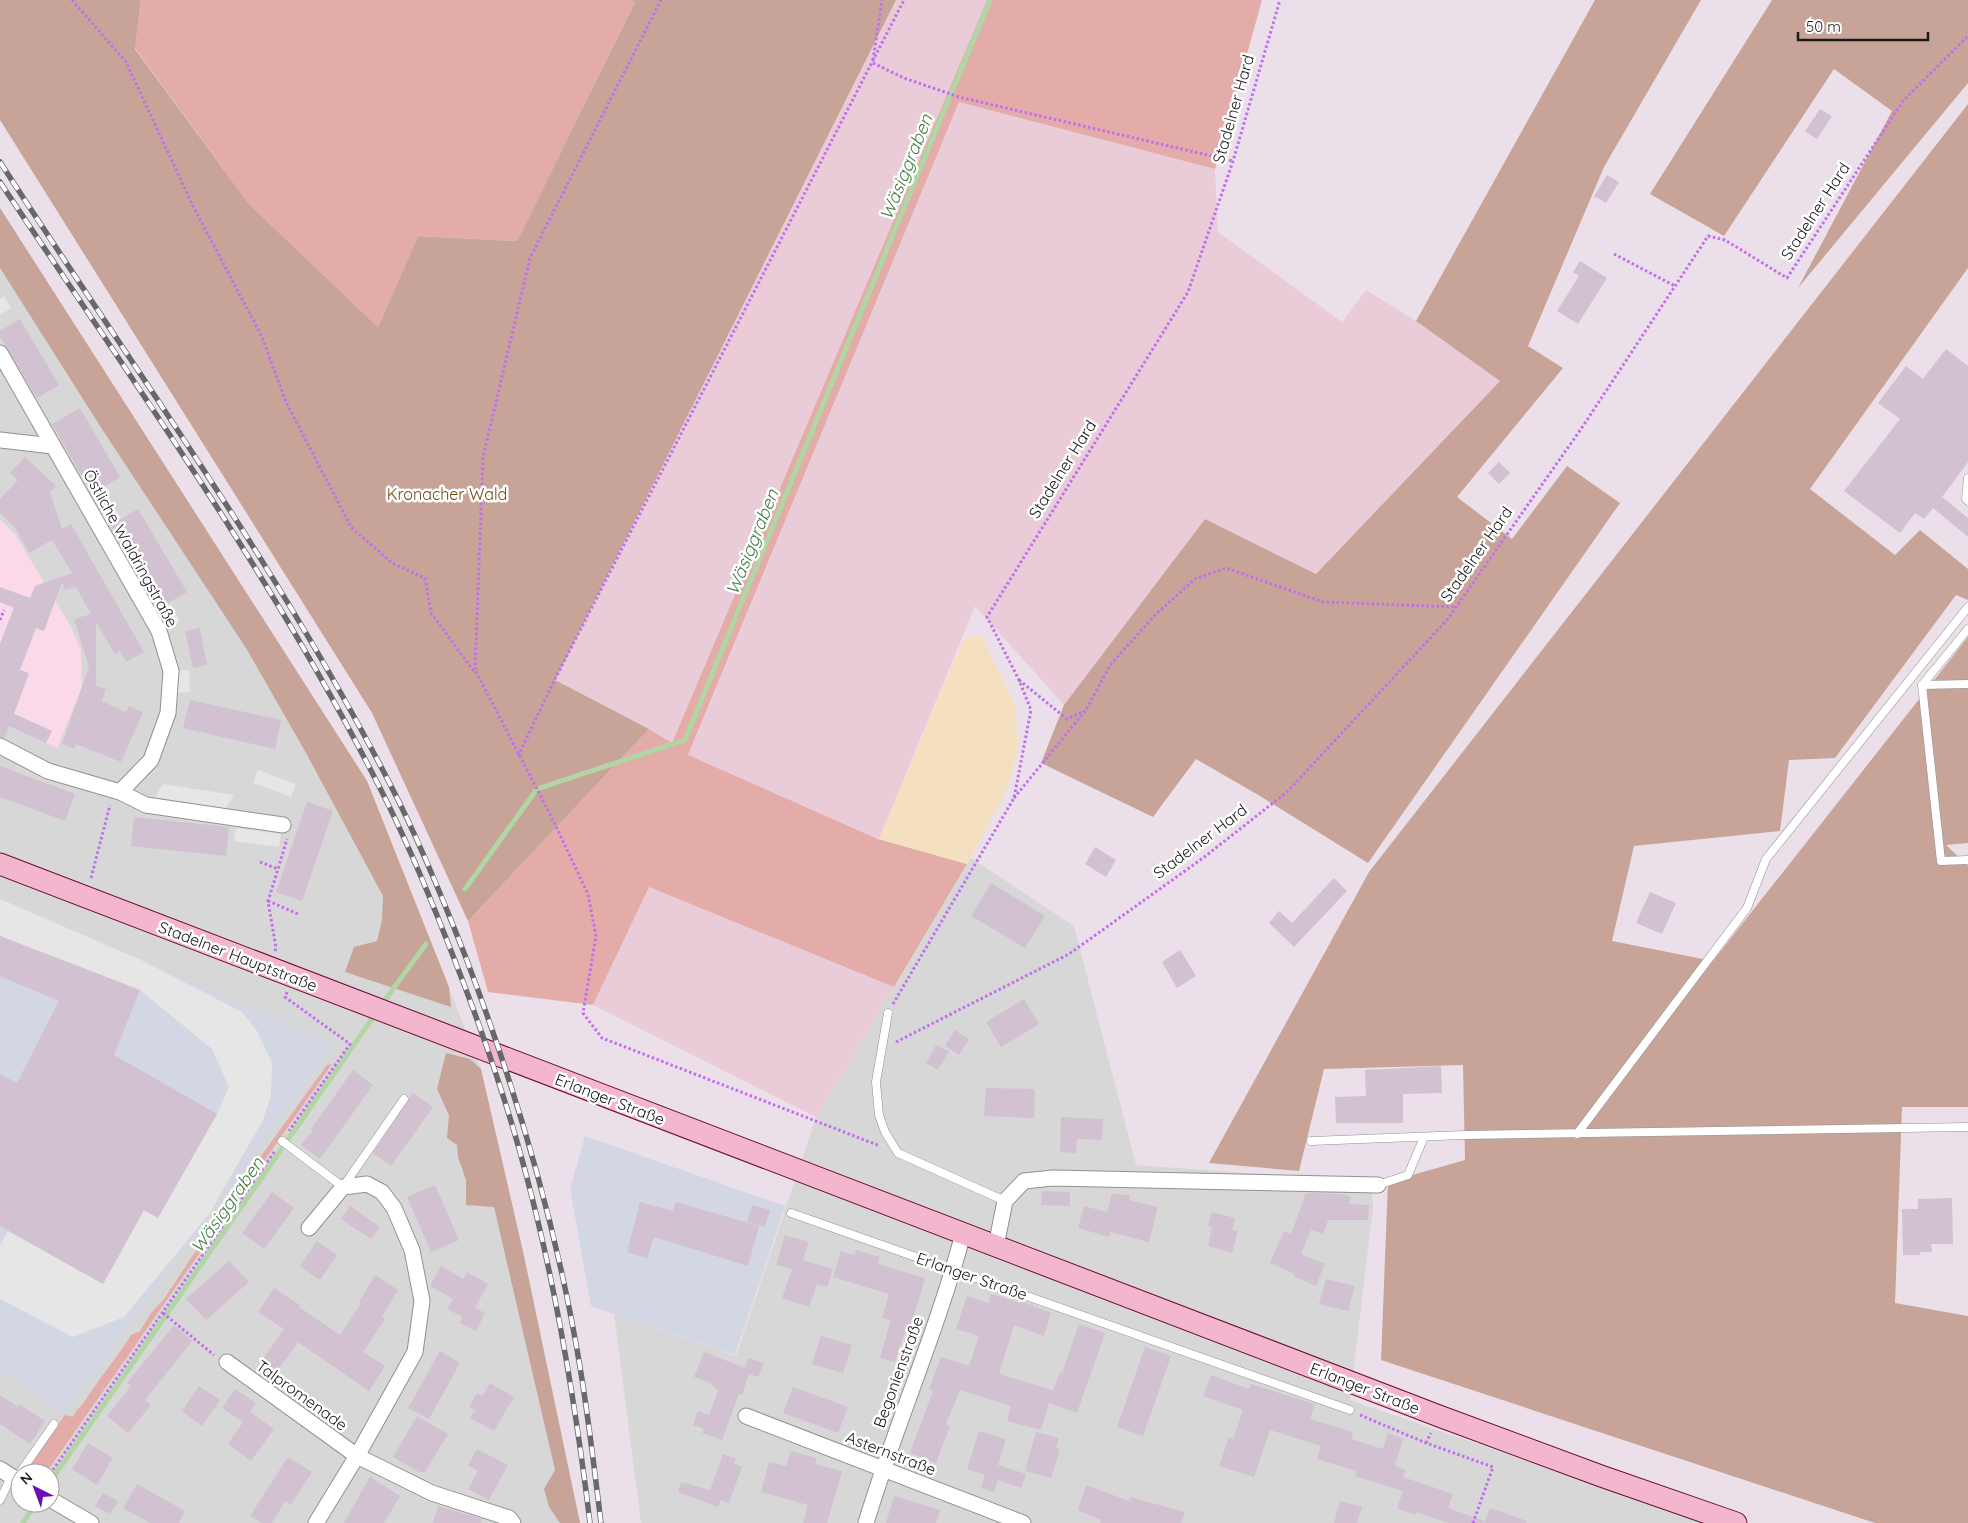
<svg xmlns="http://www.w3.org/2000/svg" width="1968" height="1523" font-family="Quicksand,sans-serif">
<rect width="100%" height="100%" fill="#ebe0e9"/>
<g fill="#d8d7d8" fill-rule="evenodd">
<path d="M 0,208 L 367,781 L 481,1069 L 524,1256 L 580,1523 L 0,1523 ZM 20,1473 L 50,1473 L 50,1503 L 20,1503 Z"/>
<polygon points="971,858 1074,926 1136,1165 1371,1182 1373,1207 1350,1400 1706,1523 641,1523 614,1314 736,1356 816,1117"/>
</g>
<g fill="#d3d7e4">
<polygon points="0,899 334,1044 65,1414 0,1369"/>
<polygon points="585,1136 785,1206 735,1355 591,1306 570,1189"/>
</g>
<polygon fill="#fcd9e9" points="0,519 15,534 70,625 81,650 82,687 57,748 46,743 52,731 0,707"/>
<g fill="#e9ccd7">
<polygon points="896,0 987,0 672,743 649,729 554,681"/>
<polygon points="959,102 1215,169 1218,232 1342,322 1366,290 1416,321 1500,381 1316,574 1205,519 1064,705 975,606 879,839 688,756"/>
<polygon points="649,887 894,987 816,1117 593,1005"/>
</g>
<g fill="#e3aca9">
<polygon points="141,0 631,0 635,2 517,241 418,236 378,327 249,204 135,48"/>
<polygon points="987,0 1262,0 1215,169 959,102 688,755 878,839 967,864 894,987 649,887 593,1005 488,992 468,921 649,729 672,743"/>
<path d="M 332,1064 L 46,1473 L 29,1473 L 26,1471 L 65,1415 L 73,1417 C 76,1409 81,1407 85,1401 C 99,1378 117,1358 131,1335 L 140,1331 L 151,1313 L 164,1299 L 199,1246 L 212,1232 L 232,1196 L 327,1065 Z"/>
</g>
<g fill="#c8a498">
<polygon points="0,0 141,0 135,49 249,204 378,327 418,236 517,241 635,2 631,0 896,0 555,680 649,729 468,921 372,713 0,120"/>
<polygon points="1595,0 1701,0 1604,167 1528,346 1563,368 1457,497 1512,539 1567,466 1620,503 1368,863 1260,796 1196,759 1153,817 1041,763 1064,705 1205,519 1316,574 1500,381 1416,321"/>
<polygon points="1772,0 1968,0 1968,83 1798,288 1892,111 1834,69 1724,236 1650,194"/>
<polygon points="1968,104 1968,268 1810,489 1895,555 1920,530 1968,569 1968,600 1956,595 1835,758 1789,760 1780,831 1634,846 1612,941 1713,961 1968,637 1968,843 1946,845 1968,866 1968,1107 1902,1107 1895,1303 1968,1316 1968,1523 1875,1523 1381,1360 1388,1182 1465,1160 1463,1065 1324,1069 1299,1171 1209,1163 1369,872"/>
<polygon points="0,208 367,781 449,987 451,1007 345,972 354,947 377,941 382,920 383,896 306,753 246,648 100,426 0,268"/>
<polygon points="446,1053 470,1059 481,1069 524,1256 580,1523 560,1523 549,1507 544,1489 555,1470 494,1207 466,1205 466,1180 458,1157 457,1145 447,1138 449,1115 437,1089"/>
</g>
<polygon fill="#f4e0bf" points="981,635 1015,705 1018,749 1006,791 967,864 879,839 963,640"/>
<g fill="#e6e6e6">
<polygon points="4,296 11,308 0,315 0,299"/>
<polygon points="112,503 121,518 107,526 99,511"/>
<polygon points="171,604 180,621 166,629 156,612"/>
<polygon points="189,670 190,692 176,693 175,671"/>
<polygon points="258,770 296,784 291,797 253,783"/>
<polygon points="163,784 234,795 225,809 155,797"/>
<polygon points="236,828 281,834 279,847 234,841"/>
<polygon points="0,899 141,960 242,1012 257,1031 272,1063 271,1096 263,1120 209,1214 124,1317 73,1337 0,1299 0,1245 8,1231 103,1284 144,1210 158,1217 217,1114 229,1087 212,1049 140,990 0,936"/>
</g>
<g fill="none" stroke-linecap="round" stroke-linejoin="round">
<g stroke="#afd6a3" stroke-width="5">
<polyline points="952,92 990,0"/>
<polyline points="465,889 537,789 685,740 950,96"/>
<polyline points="382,1004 426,944"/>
<polyline points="50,1482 376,1013"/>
<polyline points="23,1523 36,1503"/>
</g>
</g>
<g fill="#d1c1d1">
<polygon points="1820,109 1832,116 1817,139 1805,131"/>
<polygon points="1607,175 1619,182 1606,203 1594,196"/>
<polygon points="1580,261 1607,278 1578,324 1557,311 1579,276 1573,272"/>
<polygon points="20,319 59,385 37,398 0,337 0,331"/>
<polygon points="1946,349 1968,366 1968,462 1942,497 1968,518 1968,537 1933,508 1924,519 1915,513 1900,533 1844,491 1900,419 1878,403 1906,366 1923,379"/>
<polygon points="80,408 120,477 92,494 52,424"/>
<polygon points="25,457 56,486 50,492 62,529 71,524 144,652 126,662 120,651 115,654 96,622 96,686 106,689 102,701 126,712 129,706 143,712 121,762 76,744 74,749 62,744 89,667 74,619 91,614 76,587 65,590 62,582 44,631 36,628 20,670 29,673 14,714 52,731 46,743 9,726 4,738 0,737 0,644 14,608 0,602 0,587 30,598 35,586 72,573 52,540 29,553 16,529 0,513 0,499 18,480 10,473"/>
<polygon points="1499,462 1510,473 1499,484 1488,473"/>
<polygon points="138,509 187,592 160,608 111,525"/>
<polygon points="200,628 207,665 193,668 185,631"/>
<polygon points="190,700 281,720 275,749 183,728"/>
<polygon points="0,766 75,794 65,821 0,797"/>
<polygon points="307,802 333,811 302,901 276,892"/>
<polygon points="134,817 229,827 226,856 131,846"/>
<polygon points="1095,847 1116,860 1106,877 1085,864"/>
<polygon points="1334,878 1347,891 1294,947 1269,923 1279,911 1292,923"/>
<polygon points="991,883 1045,916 1025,948 971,916"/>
<polygon points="1650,892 1676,903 1662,934 1636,923"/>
<polygon points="0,936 140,990 114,1055 217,1114 158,1218 144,1210 103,1284 0,1226 0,1074 17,1083 59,1001 0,976"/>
<polygon points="1180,950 1196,976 1177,988 1162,962"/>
<polygon points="1024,999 1039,1024 1001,1047 986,1022"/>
<polygon points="955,1030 969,1039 959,1055 945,1046"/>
<polygon points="936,1045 949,1052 938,1070 926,1063"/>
<polygon points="1441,1066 1442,1093 1403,1094 1403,1123 1336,1123 1335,1097 1366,1096 1365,1070"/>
<polygon points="353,1070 373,1085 320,1159 301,1145 312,1131 311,1129"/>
<polygon points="986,1088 1035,1089 1034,1118 984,1116"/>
<polygon points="413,1093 433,1107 391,1166 373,1153"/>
<polygon points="1061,1117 1103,1119 1102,1140 1077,1139 1076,1153 1060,1152"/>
<polygon points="435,1185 459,1240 431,1252 407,1197"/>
<polygon points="1042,1191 1070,1192 1070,1206 1041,1205"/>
<polygon points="272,1192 294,1208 264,1249 242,1233"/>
<polygon points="1306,1193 1341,1194 1351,1197 1349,1204 1369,1205 1368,1220 1328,1220 1323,1234 1311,1230 1301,1254 1325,1264 1316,1286 1293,1276 1295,1274 1270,1263 1284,1231 1291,1234"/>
<polygon points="1112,1194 1130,1195 1129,1200 1158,1207 1149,1242 1110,1232 1109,1237 1078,1228 1084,1206 1107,1212"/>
<polygon points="1952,1198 1953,1244 1931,1244 1932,1252 1920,1252 1920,1255 1903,1255 1902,1209 1918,1209 1918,1199"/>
<polygon points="640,1202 673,1211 676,1202 759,1226 748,1266 654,1237 647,1258 627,1252"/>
<polygon points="752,1205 770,1210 765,1227 747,1222"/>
<polygon points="350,1206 380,1227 371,1239 341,1219"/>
<polygon points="1212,1212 1235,1218 1232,1230 1238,1231 1232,1253 1208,1246 1212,1227 1208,1226"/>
<polygon points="785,1235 809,1242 803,1260 833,1269 827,1287 817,1284 809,1307 782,1298 792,1269 776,1265"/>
<polygon points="317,1241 337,1255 320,1280 300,1266"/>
<polygon points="856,1250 880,1257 878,1264 925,1278 911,1326 907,1325 895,1362 880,1358 891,1320 882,1318 889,1294 833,1277 841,1251 854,1255"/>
<polygon points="229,1261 249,1282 206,1320 186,1299"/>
<polygon points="441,1266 463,1279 467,1272 488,1284 475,1308 485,1313 476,1331 460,1323 463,1317 447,1309 453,1299 430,1286"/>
<polygon points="375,1275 398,1290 382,1317 385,1319 363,1352 385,1366 369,1391 298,1342 276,1373 261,1362 284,1329 258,1312 274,1288 300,1305 299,1307 340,1335 361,1303 359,1302"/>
<polygon points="1326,1279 1355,1286 1348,1311 1319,1304"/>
<polygon points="991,1294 1020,1303 1021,1301 1051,1313 1044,1336 1014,1325 999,1374 1053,1390 1060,1372 1062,1373 1079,1324 1105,1333 1077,1413 1049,1403 1041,1430 1007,1421 1011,1406 960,1390 946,1424 950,1426 936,1463 910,1453 933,1391 929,1389 941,1357 969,1366 979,1336 956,1329 967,1296 988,1303"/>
<polygon points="174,1325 192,1341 145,1400 151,1405 128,1433 107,1416 131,1386 127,1383"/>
<polygon points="821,1336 852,1345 843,1373 812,1364"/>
<polygon points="1145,1347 1171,1356 1143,1436 1117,1427"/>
<polygon points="440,1351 460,1363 429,1419 408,1408"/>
<polygon points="704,1352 745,1368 748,1358 764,1363 758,1377 749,1374 742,1395 739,1394 722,1440 702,1433 704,1429 693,1425 698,1411 709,1415 718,1391 710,1383 694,1377"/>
<polygon points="1211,1375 1249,1389 1251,1384 1315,1404 1310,1419 1353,1432 1351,1439 1383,1449 1388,1433 1403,1439 1395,1466 1406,1470 1403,1477 1453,1494 1448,1508 1484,1521 1484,1523 1448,1523 1416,1512 1415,1515 1397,1508 1403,1491 1355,1476 1356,1471 1317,1459 1321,1446 1270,1430 1254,1477 1219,1466 1229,1437 1233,1439 1243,1410 1203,1396"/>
<polygon points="490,1383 514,1397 494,1431 470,1418 475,1410 469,1407 477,1393 483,1396"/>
<polygon points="199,1386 220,1400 202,1426 182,1411"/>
<polygon points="793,1387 848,1407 838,1433 783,1413"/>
<polygon points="235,1389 256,1403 243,1422 250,1412 274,1429 251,1461 228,1444 243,1422 222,1408"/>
<polygon points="0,1395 18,1407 19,1404 45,1421 30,1444 0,1424"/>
<polygon points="417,1416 448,1434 425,1472 419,1472 393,1457"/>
<polygon points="979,1431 1006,1439 998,1465 1026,1474 1021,1488 998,1480 994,1492 981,1488 985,1475 967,1469"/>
<polygon points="1036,1432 1059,1438 1056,1448 1060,1449 1051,1478 1025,1471"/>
<polygon points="88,1443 113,1458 97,1485 72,1469"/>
<polygon points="477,1449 508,1465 489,1500 468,1489 478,1471 468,1465"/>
<polygon points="791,1451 817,1458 815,1464 842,1471 827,1523 803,1523 808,1505 761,1492 769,1462 786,1466"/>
<polygon points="723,1454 736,1459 734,1464 742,1467 729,1503 721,1500 718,1507 678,1492 681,1482 710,1490"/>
<polygon points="288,1457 312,1472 291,1505 285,1501 272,1523 262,1523 250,1516"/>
<polygon points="370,1477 400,1496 384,1523 344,1523"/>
<polygon points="137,1484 185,1511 179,1523 150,1523 123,1508"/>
<polygon points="1086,1485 1129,1501 1130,1497 1185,1512 1181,1523 1100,1523 1101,1520 1078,1510"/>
<polygon points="103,1493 118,1501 110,1514 95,1506"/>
<polygon points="894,1496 940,1510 936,1523 886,1523"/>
<polygon points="1340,1501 1362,1507 1357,1523 1334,1523"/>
<polygon points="438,1506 482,1519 481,1523 433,1523"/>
<polygon points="1490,1508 1527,1521 1526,1523 1484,1523"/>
</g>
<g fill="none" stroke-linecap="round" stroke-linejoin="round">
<defs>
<g id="lane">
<polyline points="1968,478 1966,499 1968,501"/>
<polyline points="1968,684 1922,685 1941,861 1968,860"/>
<polyline points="1922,685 1968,629"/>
<polyline points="888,1013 876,1082 879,1115 885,1132 898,1153 1005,1201"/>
<polyline points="1577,1134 1747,908 1766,859 1968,607"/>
<polyline points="282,1141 343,1187 404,1099"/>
<polyline points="1311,1141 1464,1135 1968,1127"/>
<polyline points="1378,1185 1408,1175 1424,1137"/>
<polyline points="791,1213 1350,1410"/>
<polyline points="15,1480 54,1424"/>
<polyline points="0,1500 11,1477"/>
</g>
<g id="street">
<polyline points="0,353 159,631 171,671 168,713 151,760 120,792"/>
<polyline points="0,440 53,446"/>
<polyline points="0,746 48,771 120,792 146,805 283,825"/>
<polyline points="309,1228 343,1187 367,1184 382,1192 394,1208 412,1250 422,1301 415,1352 357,1456 316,1523"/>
<polyline points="996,1246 1005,1201 1024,1181 1053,1178 1378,1185"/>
<polyline points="227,1362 357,1456 432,1493 509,1518 513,1523"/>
<polyline points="746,1416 1023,1523"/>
<polyline points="0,1469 20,1482"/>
<polyline points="50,1499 91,1523"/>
<path d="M 866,1523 C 895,1426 937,1332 963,1234"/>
</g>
<polyline id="secondary" points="0,864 1439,1416 1601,1476 1736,1523"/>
</defs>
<use href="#lane" stroke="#919191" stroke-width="9"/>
<use href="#street" stroke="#919191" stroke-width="17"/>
<use href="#secondary" stroke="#670c2b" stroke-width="23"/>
<g stroke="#c26eef" stroke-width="3" stroke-dasharray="2.5 2.5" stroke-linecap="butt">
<polyline points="72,0 126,62 193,206 262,337 286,402 351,527 392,563 425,578 431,613 473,670 475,670 550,814 588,894 596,936 583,1013 602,1038 880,1146"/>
<polyline points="873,60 882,0"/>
<polyline points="873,63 904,78 959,97 1233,161"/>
<polyline points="1614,254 1675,286"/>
<polyline points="0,620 4,610"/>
<polyline points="475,670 483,457 530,258 661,0"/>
<polyline points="1019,680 1067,719 1085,711"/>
<polyline points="518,756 554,681 904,0"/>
<polyline points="1014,798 1086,710 1111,664 1156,614 1195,579 1226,568 1323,602 1455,607"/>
<polyline points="260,862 278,869 287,839"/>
<polyline points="91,878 110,805"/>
<polyline points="268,901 298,914"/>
<polyline points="275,951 276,948 268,901 278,869"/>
<polyline points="287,992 285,997 350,1044 289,1131"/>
<polyline points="893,1004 1014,798 1031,710 1019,680 987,617 1188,292 1233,161 1280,0"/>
<polyline points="896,1042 1069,954 1203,858 1287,792 1447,620 1581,429 1708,236 1725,240 1787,278 1903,101 1968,36"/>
<polyline points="163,1313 214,1355"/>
<polyline points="1360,1415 1426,1443 1493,1467 1473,1523"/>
<polyline points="1426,1443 1431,1433"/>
<polyline points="50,1474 275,1151"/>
</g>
<use href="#lane" stroke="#fff" stroke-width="8"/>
<use href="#street" stroke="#fff" stroke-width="15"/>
<use href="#secondary" stroke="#f4b6cf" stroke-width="21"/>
<defs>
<g id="rail">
<path d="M 0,162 C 133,368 278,566 390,784 C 419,840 443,899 466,958 C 517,1092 558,1231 581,1373 C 589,1423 595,1473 601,1523"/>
<path d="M 0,182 C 132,380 272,575 380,788 C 405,837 426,887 446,938 C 477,1016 506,1097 527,1178 C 557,1291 576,1407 590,1523"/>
</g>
</defs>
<use href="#rail" stroke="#686868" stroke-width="5.5"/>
<use href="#rail" stroke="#fff" stroke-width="4" stroke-dasharray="11" stroke-linecap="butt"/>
</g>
<g text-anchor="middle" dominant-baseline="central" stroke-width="5" stroke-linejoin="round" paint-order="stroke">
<g font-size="16" fill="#1a1a1a" stroke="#fff">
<text transform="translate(1233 109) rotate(-74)">Stadelner Hard</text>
<text transform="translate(1815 211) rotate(-57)">Stadelner Hard</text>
<text transform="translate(1062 469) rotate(-58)">Stadelner Hard</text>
<text transform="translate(131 548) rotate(61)">Östliche Waldringstraße</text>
<text transform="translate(1476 554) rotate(-55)">Stadelner Hard</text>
<text transform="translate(1200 841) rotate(-37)">Stadelner Hard</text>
<text transform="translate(238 956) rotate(21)">Stadelner Hauptstraße</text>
<text transform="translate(610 1099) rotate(21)">Erlanger Straße</text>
<text transform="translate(972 1276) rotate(19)">Erlanger Straße</text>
<text transform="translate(898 1372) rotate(-70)">Begonienstraße</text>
<text transform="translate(1365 1388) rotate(21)">Erlanger Straße</text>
<text transform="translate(302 1395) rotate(36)">Talpromenade</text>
<text transform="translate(891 1453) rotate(21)">Asternstraße</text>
</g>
<g font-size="16" fill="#6e4c13" stroke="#fff">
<text x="447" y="494">Kronacher Wald</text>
</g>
<g font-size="18" font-style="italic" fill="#407e42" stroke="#fff">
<text transform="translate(906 167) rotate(-68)">Wäsiggraben</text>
<text transform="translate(752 542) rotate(-68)">Wäsiggraben</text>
<text transform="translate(227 1205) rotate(-55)">Wäsiggraben</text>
</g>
</g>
<g transform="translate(35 1488) rotate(318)"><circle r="24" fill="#ffffff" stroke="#a3a3a3"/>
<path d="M0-4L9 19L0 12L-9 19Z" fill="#6b0eb6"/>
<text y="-8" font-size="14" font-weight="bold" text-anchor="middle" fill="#1a1a1a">N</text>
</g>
<path d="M1798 32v8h130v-8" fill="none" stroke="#1a1a1a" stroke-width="2.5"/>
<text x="1806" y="32" font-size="15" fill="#1a1a1a" stroke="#ffffff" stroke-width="4" paint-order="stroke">50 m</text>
</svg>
